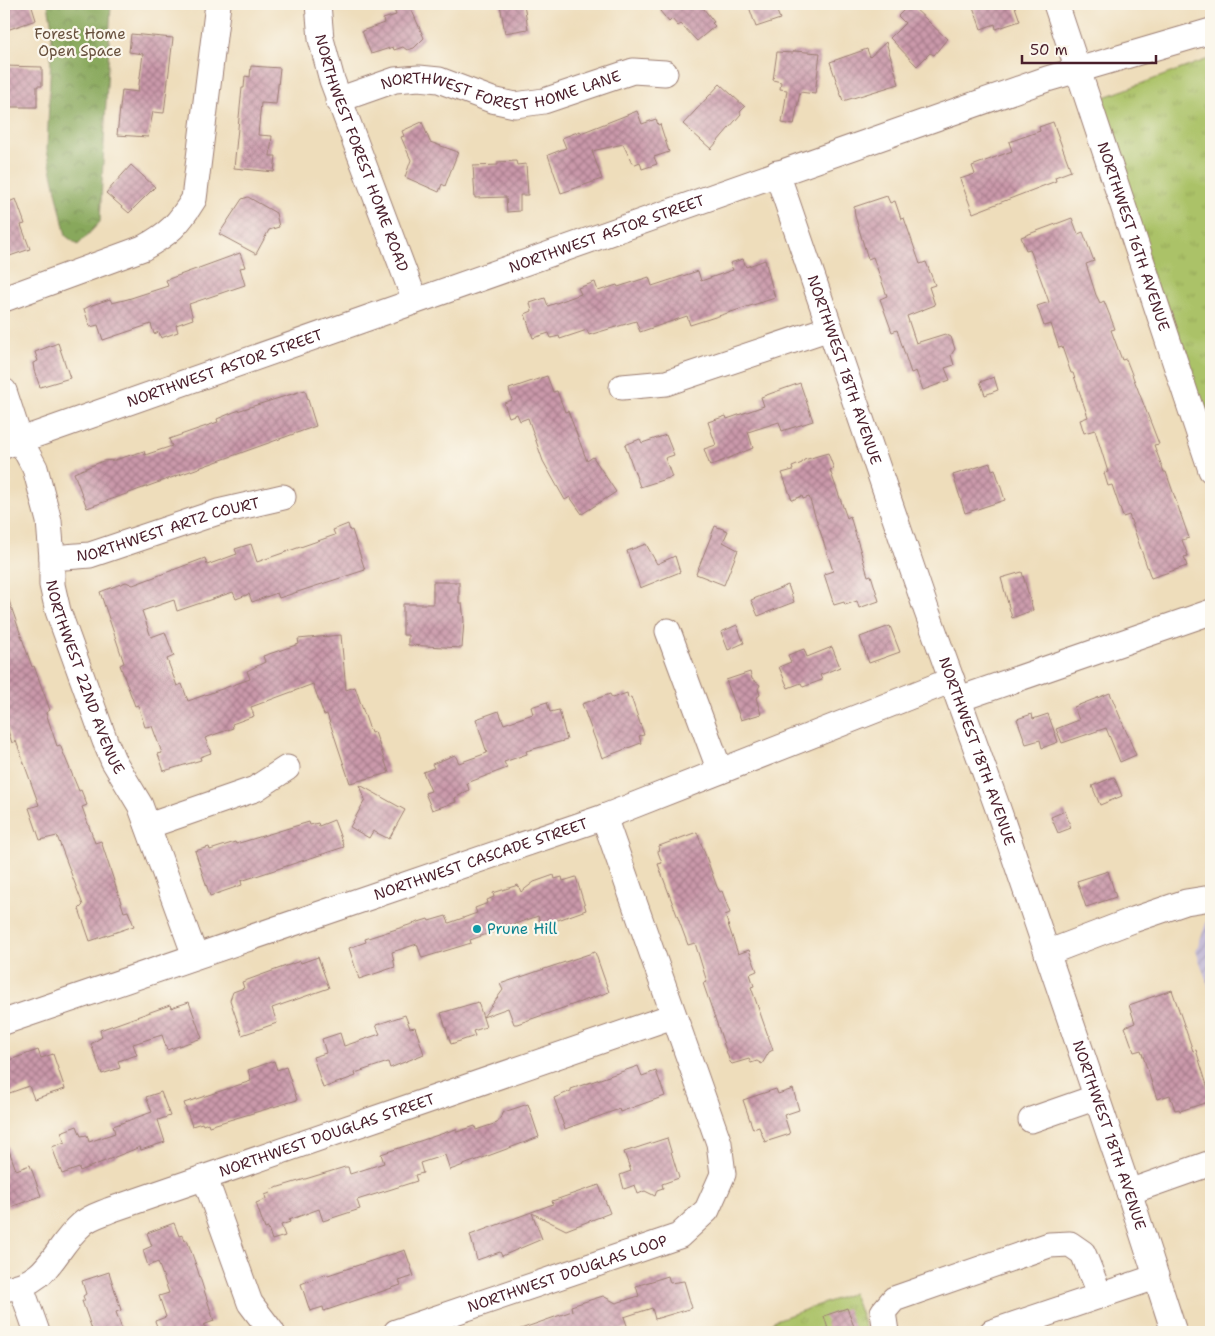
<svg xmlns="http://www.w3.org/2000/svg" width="1215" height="1336" font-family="'Shantell Sans',sans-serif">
<defs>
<pattern id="industrial-furrows" width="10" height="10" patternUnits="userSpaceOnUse" patternTransform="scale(1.25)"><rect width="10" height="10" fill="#c8bfd8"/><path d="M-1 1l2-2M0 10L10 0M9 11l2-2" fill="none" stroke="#ada4ba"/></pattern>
<pattern id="grass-tufts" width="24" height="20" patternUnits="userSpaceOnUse" patternTransform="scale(1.25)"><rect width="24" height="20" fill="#abc267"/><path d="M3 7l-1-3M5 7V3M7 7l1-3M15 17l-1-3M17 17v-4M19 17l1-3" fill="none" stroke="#95a65a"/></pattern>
<pattern id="forest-crowns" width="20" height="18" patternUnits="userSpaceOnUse" patternTransform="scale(1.25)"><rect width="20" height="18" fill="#88a85c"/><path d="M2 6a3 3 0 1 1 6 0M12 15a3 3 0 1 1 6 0" fill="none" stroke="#71884c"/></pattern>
<pattern id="building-cross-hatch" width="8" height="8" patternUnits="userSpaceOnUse" patternTransform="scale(1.25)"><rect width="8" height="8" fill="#ca99aa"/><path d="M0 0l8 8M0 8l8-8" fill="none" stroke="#a67c8b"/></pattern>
</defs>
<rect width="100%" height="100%" fill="#fbf7ec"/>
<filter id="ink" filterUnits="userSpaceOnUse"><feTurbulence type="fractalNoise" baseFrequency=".02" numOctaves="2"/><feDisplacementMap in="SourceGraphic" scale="10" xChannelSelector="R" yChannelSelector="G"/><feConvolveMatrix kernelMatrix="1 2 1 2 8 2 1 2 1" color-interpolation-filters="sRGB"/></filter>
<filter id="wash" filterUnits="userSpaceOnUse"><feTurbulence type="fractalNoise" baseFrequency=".0096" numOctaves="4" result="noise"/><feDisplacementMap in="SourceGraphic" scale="20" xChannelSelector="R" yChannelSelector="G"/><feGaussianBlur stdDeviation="1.12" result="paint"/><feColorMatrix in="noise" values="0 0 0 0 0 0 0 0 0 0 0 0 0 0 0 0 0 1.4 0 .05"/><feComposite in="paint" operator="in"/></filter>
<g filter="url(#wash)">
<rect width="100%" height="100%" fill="#edb"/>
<polygon fill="url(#industrial-furrows)" points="1211,909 1211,994 1196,951"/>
<g fill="url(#grass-tufts)" stroke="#7a7049">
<polygon points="1211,58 1211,453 1094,101"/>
<polygon points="853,1293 867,1332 764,1332 773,1321"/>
</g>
<polygon fill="url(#forest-crowns)" stroke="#696444" points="48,4 111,4 100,222 78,245 66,236 47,150 52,27"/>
<g id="blocks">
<g fill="url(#building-cross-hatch)">
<polygon points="4,4 31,4 36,20 4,31"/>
<polygon points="392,4 409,4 424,38 414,48 407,50 403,47 394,50 393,47 371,54 362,31 384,23 383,19 396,15"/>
<polygon points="500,4 524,4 528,29 505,33"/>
<polygon points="660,4 700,4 714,22 712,23 715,26 697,41 681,24 678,26 672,19 669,22 660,11 664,8"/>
<polygon points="748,4 774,4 780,19 756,27"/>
<polygon points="910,4 947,39 934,55 930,53 917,66 890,38 905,23 898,16"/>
<polygon points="972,4 1014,4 1020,21 996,29 995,24 981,29"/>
<polygon points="131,34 173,38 164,113 153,112 148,137 117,135 122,90 138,92 143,54 129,52"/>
<polygon points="886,42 899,84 843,101 830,62 867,49 870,57"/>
<polygon points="794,51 820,53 815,94 800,92 794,125 782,123 787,90 780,89 781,82 773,80 777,52 793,53"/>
<polygon points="4,66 42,67 42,86 37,86 37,107 4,107"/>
<polygon points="251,66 280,68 276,104 261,103 258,135 272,136 270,156 276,156 274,172 234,168 242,88 244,88 245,76 250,77"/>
<polygon points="720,84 745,107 740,112 741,114 711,149 683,124"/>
<polygon points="637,111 642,124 656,119 658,125 660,124 669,152 654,157 657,164 642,169 640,162 633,165 623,144 592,151 602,179 561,193 548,155 566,148 562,138 580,131 581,133"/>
<polygon points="422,122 430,142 458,152 445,186 442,184 439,192 405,177 411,160 401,137 404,136 402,131"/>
<polygon points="1053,122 1071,171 1055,177 1056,181 973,213 960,179 975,174 972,166 1012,151 1009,142 1040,131 1039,127"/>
<polygon points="516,161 517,165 526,164 528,195 520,195 520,211 507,212 506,197 475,198 473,166 498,165 498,162"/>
<polygon points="131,165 155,187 129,213 106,193"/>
<polygon points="887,196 890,203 895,201 901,219 904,218 920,264 926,262 935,285 929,287 935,305 907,316 916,343 945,334 951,337 955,349 951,355 954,365 945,368 950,380 923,390 916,371 911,373 897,330 892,332 880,299 887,296 873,257 868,259 855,216 854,207"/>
<polygon points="248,197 276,213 279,227 269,230 256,254 219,234 242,199"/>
<polygon points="16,199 25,224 21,225 30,249 4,258 4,204"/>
<polygon points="1072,218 1078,234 1083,232 1094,261 1086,264 1096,295 1100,303 1104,301 1110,316 1115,329 1111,330 1122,360 1126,359 1154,431 1159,444 1154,445 1164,472 1166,472 1189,538 1182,540 1188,556 1184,557 1187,566 1151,578 1129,515 1123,517 1112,485 1108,486 1104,473 1108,472 1095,430 1084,433 1080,420 1088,417 1073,373 1071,373 1062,347 1059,348 1051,324 1044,326 1037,306 1049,302 1030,249 1026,250 1021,237"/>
<polygon points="240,253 245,267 240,268 245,285 189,304 193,319 176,325 178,332 161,338 159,332 154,334 151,324 103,340 98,325 90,327 84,309 92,305 110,299 112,303 128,299 168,286 166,280"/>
<polygon points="743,259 746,267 765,260 775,298 690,325 687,316 640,332 636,321 589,335 587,330 560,339 559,336 551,338 549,333 533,338 525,314 532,311 530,303 545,298 548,306 581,294 578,288 595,282 598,291 617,285 618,287 649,277 652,286 698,271 701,281 733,270 730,263"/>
<polygon points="58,343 70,378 40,387 34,370 33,363 38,361 35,352"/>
<polygon points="547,376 553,392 557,391 565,412 568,411 587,461 593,457 616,492 582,514 570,497 565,500 557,486 543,461 528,418 520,421 517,414 509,417 504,403 512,400 509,389"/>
<polygon points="994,377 998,390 985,395 980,382"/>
<polygon points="800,383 813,421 782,431 779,422 748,432 753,448 710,466 704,449 716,445 708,422 726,416 727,419 764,406 761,397"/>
<polygon points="305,390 316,426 87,508 74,473 103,461 115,460 144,451 145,455 172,446 169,439 218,422 217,419 234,412"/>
<polygon points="666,435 674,455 665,458 672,477 640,487 625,445 640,439 642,443"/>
<polygon points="828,453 834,469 830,470 847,518 850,516 868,576 871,575 879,601 859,608 857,601 845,605 844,602 834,605 824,574 833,571 809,497 803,499 802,496 792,500 782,473 793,470 792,467 802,463 804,460"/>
<polygon points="990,463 992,470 995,469 1005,500 965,513 953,475"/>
<polygon points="348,524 350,531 352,530 365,570 279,598 277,593 252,602 249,594 236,599 233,592 177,611 174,600 142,611 151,637 165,632 174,656 167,659 177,686 182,684 188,701 250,679 247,671 265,662 263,656 299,644 298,639 341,635 346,690 355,687 371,733 375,732 389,773 350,783 327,714 324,715 313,684 251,707 254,716 232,724 233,728 205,738 211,753 200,757 201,760 164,771 158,754 162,753 152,726 145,727 138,705 135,706 125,679 120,665 124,663 100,592 126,582 133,585 205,558 207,565 237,554 235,549 251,544 257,562 335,535 333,530"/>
<polygon points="715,526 728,531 723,542 738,550 724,585 696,574"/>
<polygon points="646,544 657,564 675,556 680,572 640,588 627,551"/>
<polygon points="1022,572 1033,610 1012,618 1001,578"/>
<polygon points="433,582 459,582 459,603 462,603 464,621 462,648 408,645 408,635 403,635 403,604 433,604"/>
<polygon points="788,585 794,602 758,616 751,600"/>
<polygon points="6,592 32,667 34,666 50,710 46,713 57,746 60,745 79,791 81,790 87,805 82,807 95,843 101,841 124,912 128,911 134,926 90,941 79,909 83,905 57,836 40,840 29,808 39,805 16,741 12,743 4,718 4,593"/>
<polygon points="737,625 744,643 728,650 721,632"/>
<polygon points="890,626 900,652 869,663 860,637"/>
<polygon points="832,647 840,667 820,675 822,680 803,687 801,683 788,688 779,667 791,662 788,655 804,649 807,657"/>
<polygon points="750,672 752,679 760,685 758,689 760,695 756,698 761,714 741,720 726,680"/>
<polygon points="627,693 628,698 631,697 644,735 639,736 641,743 602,758 582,704 610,694 612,698"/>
<polygon points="1110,693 1136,755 1120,762 1106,728 1062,743 1056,729 1079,720 1074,707"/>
<polygon points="547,702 550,712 559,710 567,740 526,751 527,754 504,762 507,768 467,783 469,790 455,798 456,802 432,810 425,793 431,791 423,772 434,768 432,764 455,755 459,763 487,753 476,719 499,711 504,724 533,714 531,707"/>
<polygon points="1032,714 1033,719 1048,714 1058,742 1042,748 1040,740 1026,744 1017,719"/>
<polygon points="1114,777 1122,796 1100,805 1092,786"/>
<polygon points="360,785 405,810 389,839 373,831 369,838 350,827 365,800"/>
<polygon points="1065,811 1071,828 1058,833 1051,817"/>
<polygon points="334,820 344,847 241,881 242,885 210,896 195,851 209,847 210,850 235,842 236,844 309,822 310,825 318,823 319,826"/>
<polygon points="697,832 717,887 720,892 722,891 730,913 725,915 738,954 749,950 757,971 750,974 754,986 751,987 773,1050 769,1052 762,1064 757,1061 751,1063 749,1059 732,1064 730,1062 703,983 707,982 695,943 688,945 658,864 662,863 658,852 659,846"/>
<polygon points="1108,871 1116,897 1086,907 1077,881"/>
<polygon points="554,875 555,879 562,877 563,881 576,877 586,910 541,926 538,916 470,940 471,943 422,958 417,944 392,952 395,967 359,979 349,948 366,942 365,939 428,919 429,921 446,916 449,923 477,913 475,908 488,903 487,900 494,897 493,893 518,885 521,892 534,882"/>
<polygon points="595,952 609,992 517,1024 514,1024 508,1008 483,1017 503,990 500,984"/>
<polygon points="318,957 329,988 272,1008 277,1023 242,1035 230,1000 233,992 244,988 242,982 300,961 301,963"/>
<polygon points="1172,990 1193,1051 1196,1050 1211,1098 1211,1101 1180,1111 1179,1109 1175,1110 1170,1095 1157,1099 1141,1050 1134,1052 1125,1027 1135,1023 1129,1005"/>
<polygon points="189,1002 202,1038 167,1050 162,1035 133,1044 137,1055 118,1061 120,1068 102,1074 91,1044 102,1037 100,1030 170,1005 171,1008"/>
<polygon points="478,1002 486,1027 473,1031 475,1036 451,1044 441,1013"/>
<polygon points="405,1015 410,1028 415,1027 424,1054 390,1068 388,1062 355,1073 356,1076 323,1088 313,1057 326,1053 322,1039 340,1033 344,1046 380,1034 376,1025"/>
<polygon points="38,1050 41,1058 53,1054 65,1089 34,1099 29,1086 4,1095 4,1062"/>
<polygon points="274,1061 277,1070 286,1067 297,1100 209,1126 208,1123 203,1125 202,1123 192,1126 184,1103 251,1081 248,1070"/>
<polygon points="638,1066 642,1076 656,1071 665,1096 620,1112 619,1109 565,1129 554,1098 571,1091 571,1089"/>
<polygon points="776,1089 778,1094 793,1089 799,1110 784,1115 790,1134 765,1142 759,1127 753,1129 743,1100"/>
<polygon points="161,1092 170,1116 158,1120 165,1142 141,1150 140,1147 80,1171 79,1168 62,1174 52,1147 65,1142 61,1132 77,1126 81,1136 87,1135 89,1142 115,1133 113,1126 152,1112 146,1097"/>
<polygon points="528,1104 539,1137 450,1170 445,1155 420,1163 423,1173 415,1175 417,1181 357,1200 360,1209 323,1221 319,1209 289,1220 290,1222 281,1225 285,1236 272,1240 268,1228 265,1229 256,1203 266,1199 265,1195 270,1193 269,1190 345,1167 348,1167 350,1174 384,1163 381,1154 456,1129 457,1132 475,1126 476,1130 497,1123 504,1112"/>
<polygon points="667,1138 679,1178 662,1184 663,1188 657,1190 655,1196 645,1191 638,1194 635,1185 624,1189 620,1175 631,1171 624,1152"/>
<polygon points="4,1142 6,1142 16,1170 30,1165 41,1196 8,1208 4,1196"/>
<polygon points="599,1185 610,1213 566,1230 532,1213 542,1239 502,1256 500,1252 477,1260 470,1235 553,1204 552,1201"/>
<polygon points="174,1223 179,1236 183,1235 185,1241 187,1240 196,1265 214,1321 203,1325 212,1332 159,1332 155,1321 166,1317 159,1296 169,1293 158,1262 148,1266 143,1250 152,1246 147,1233"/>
<polygon points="405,1250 414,1276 399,1281 401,1285 324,1311 323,1307 310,1311 301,1284 325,1274 328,1275"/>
<polygon points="109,1272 121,1310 116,1312 123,1332 93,1332 82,1301 85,1301 83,1296 86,1294 82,1281"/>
<polygon points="668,1276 670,1283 684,1281 692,1308 655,1319 652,1308 624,1317 628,1328 615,1332 518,1332 518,1330 572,1311 571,1306 603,1296 616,1303 639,1296 636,1286"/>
<polygon points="847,1308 856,1332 829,1332 824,1316"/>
</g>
</g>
</g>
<g filter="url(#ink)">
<use href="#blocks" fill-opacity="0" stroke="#9c7e73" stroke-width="1"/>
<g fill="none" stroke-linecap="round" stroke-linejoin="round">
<defs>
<g id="minor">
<path id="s1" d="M 318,4 L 321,39 L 332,80 L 415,301"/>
<path id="s2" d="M 1056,4 L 1211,470"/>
<path id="s3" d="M 338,100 L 395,80 L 419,78 L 439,80 L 492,100 L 515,105 L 544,101 L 633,71 L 665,73"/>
<path id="s4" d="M 777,173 L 926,609 L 997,806 L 1129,1192 L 1174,1332"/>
<path d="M 4,299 L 143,248 C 170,233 178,225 194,199 L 218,4"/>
<polyline points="622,387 666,383 830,328"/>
<path id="s5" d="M 4,391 L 20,440 L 35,468 L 49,521 L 52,558 L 52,585 L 58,611 L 105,741 L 113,760 L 140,805 L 195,956"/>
<path id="s6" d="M 4,446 L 1047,79 L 1211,31"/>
<path id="s7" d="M 52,558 L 90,555 L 218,512 L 283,497"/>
<polyline points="668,631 720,771"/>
<polyline points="959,699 1211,612"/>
<polyline points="148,826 255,789 287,768"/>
<polyline points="1047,953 1133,920 1186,902 1211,898"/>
<path id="s8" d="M 4,1022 L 604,817 L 952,680"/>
<polyline points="1031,1120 1097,1097"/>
<polyline points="205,1178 250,1303 272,1332"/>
<polyline points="1129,1192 1211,1163"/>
<polyline points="21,1287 37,1332"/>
<path id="s9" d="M 4,1289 C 51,1283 52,1250 82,1224 C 89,1217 101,1214 110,1210 L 673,1016"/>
<path id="s10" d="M 396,1332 L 679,1236 L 707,1210 L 723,1174 L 719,1143 L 604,817"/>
<polyline points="886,1332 883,1312 894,1299 1049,1245 1070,1244 1083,1253 1100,1296"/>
<polyline points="992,1332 1156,1277"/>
</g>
</defs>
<use href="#minor" stroke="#9c7e73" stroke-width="27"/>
<use href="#minor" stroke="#fff" stroke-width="25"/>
</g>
</g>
<circle fill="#0f9aa8" stroke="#fbf7ec" stroke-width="2" cx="477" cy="929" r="5"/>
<g text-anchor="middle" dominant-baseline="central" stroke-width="4.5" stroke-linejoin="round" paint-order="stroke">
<g font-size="15" fill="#67503d" stroke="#fbf7ec">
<text x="80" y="34">Forest Home<tspan x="80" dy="17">Open Space</tspan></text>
</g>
<g font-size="15" fill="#4a1f2b" stroke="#fbf7ec">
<text stroke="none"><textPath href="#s3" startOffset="170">NORTHWEST FOREST HOME LANE</textPath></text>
<text stroke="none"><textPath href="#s1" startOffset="156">NORTHWEST FOREST HOME ROAD</textPath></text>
<text stroke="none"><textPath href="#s6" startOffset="639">NORTHWEST ASTOR STREET</textPath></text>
<text stroke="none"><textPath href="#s2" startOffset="245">NORTHWEST 16TH AVENUE</textPath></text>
<text stroke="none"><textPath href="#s6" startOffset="234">NORTHWEST ASTOR STREET</textPath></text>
<text stroke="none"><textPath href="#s4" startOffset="208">NORTHWEST 18TH AVENUE</textPath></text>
<text stroke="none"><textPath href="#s7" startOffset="120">NORTHWEST ARTZ COURT</textPath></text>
<text stroke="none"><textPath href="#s5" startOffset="300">NORTHWEST 22ND AVENUE</textPath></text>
<text stroke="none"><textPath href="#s4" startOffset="612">NORTHWEST 18TH AVENUE</textPath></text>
<text stroke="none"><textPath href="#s8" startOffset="504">NORTHWEST CASCADE STREET</textPath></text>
<text stroke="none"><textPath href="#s4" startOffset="1018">NORTHWEST 18TH AVENUE</textPath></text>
<text stroke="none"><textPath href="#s9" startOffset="366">NORTHWEST DOUGLAS STREET</textPath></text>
<text stroke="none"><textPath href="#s10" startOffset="181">NORTHWEST DOUGLAS LOOP</textPath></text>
</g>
<g font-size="15" fill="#0d838f" stroke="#fbf7ec" text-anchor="start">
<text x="487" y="929">Prune Hill</text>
</g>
</g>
<rect width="1215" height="1336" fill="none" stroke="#fbf7ec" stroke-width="20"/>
<path d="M1022 55v8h134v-8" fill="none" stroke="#4a1f2b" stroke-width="2.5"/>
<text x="1030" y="55" font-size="15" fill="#4a1f2b" stroke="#fbf7ec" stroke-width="4" paint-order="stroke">50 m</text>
</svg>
